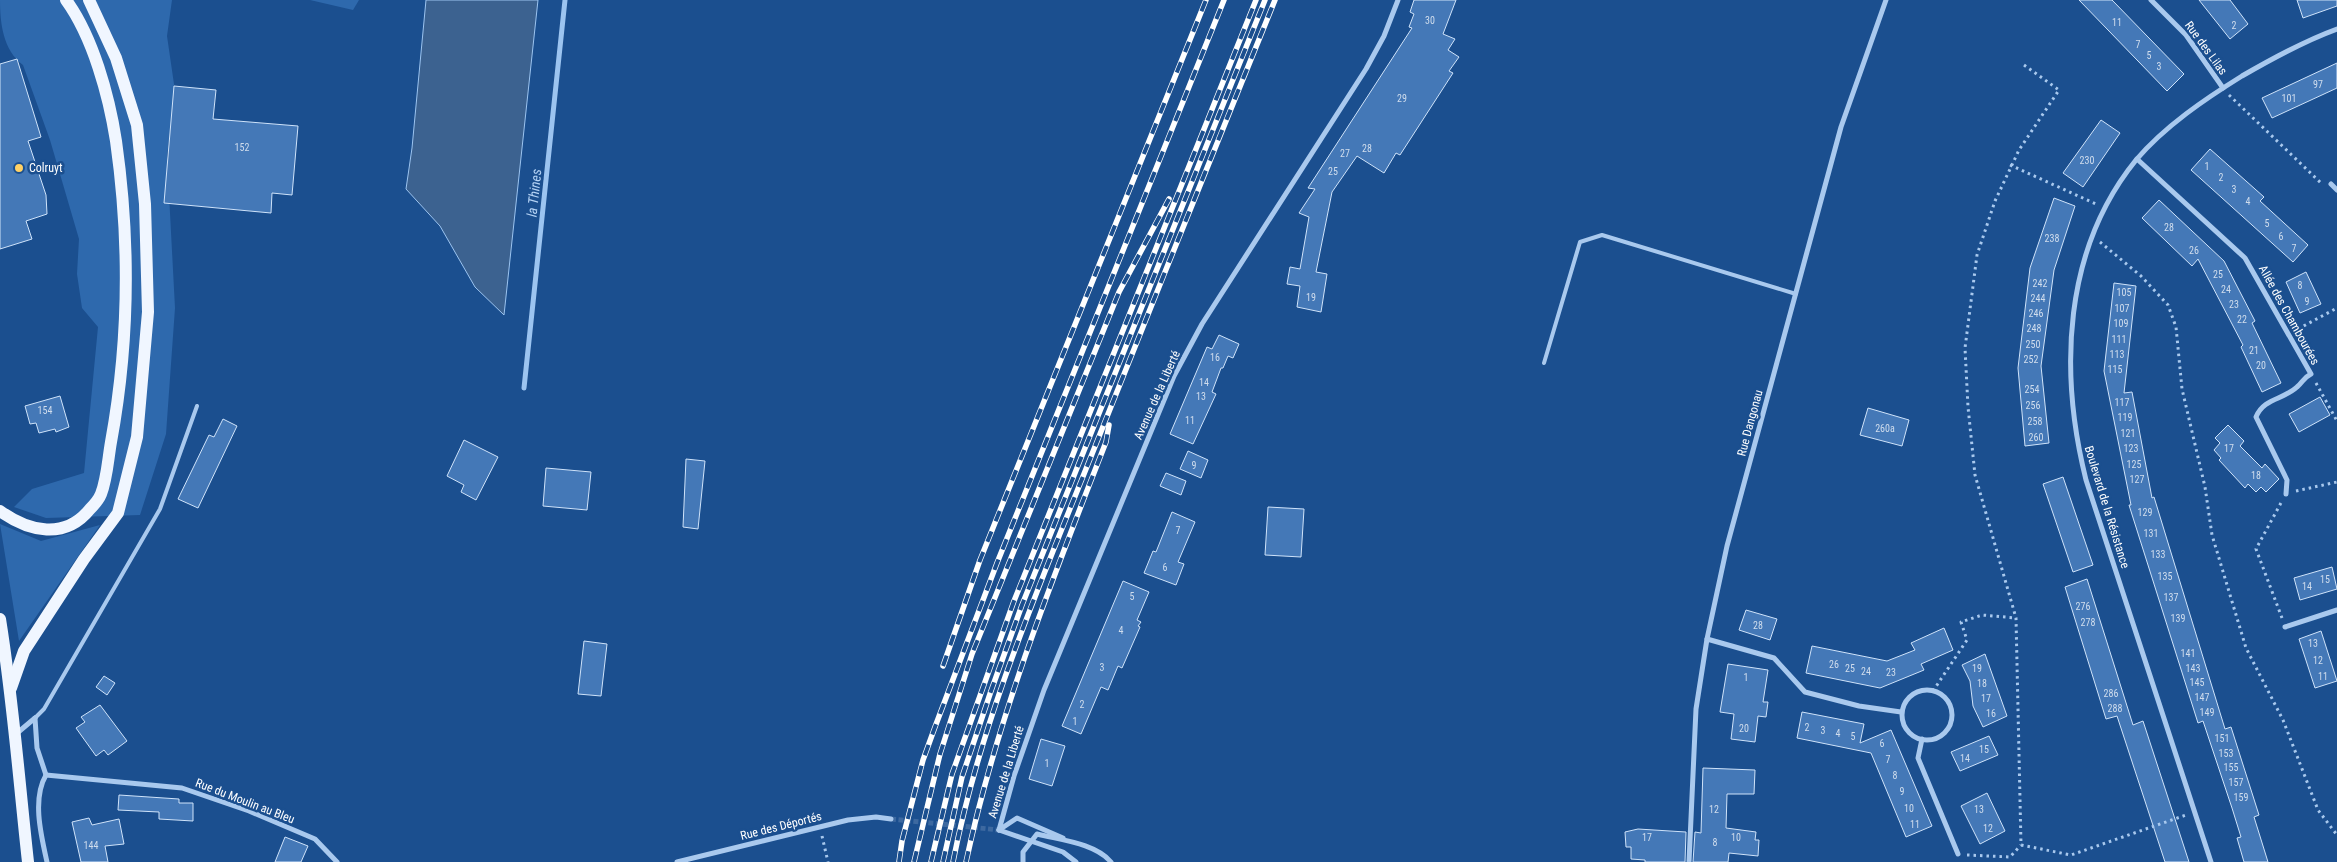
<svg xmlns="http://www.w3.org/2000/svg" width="2337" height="862" font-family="'Roboto Condensed',sans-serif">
<rect width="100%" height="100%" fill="#1b4f8f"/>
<g fill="#2e69ad">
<path d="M 0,0 L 172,0 L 167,36 L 175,91 L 167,156 L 175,308 L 166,434 L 140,515 L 46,518 L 14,507 L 32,489 L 84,473 L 98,327 L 82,308 L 77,274 L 79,239 L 50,140 L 23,65 C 3,50 0,23 0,0 Z"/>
<polygon points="310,0 359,0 353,10"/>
<polygon points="0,524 41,541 100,525 19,641"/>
</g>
<polygon fill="#3c6290" stroke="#9cc4f0" points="426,0 538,0 504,315 475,287 440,226 406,189 412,148"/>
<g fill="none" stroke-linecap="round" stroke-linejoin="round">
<polyline stroke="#9cc4f0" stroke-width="5" points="524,388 565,0"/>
</g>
<g fill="#4478b7" stroke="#cfe3fa">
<polygon points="1414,0 1456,0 1443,34 1455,39 1448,50 1459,57 1449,71 1453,73 1400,155 1396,153 1384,173 1357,156 1332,192 1316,272 1327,274 1321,312 1297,307 1300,286 1287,284 1290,267 1300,269 1309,217 1299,213 1315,189 1308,188 1412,28 1409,27 1414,14 1410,12"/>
<polygon points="2079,0 2112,0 2184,74 2167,91"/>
<polygon points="2199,0 2230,0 2248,24 2230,39"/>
<polygon points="2297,0 2337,0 2337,6 2303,18"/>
<polygon points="17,59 41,137 28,141 46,195 47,214 26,221 32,239 0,249 0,64"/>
<polygon points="2337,63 2337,88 2272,118 2262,98"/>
<polygon points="174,86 216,90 213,119 298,126 292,195 272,193 271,213 164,203"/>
<polygon points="2101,120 2120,133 2083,187 2063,173"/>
<polygon points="2210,149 2264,197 2260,201 2308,245 2293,262 2191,170"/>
<polygon points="2054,198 2075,206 2054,270 2041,366 2049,443 2025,446 2018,368 2030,268"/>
<polygon points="2159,200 2224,261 2255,321 2252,323 2281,383 2262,392 2241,347 2243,345 2198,259 2192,266 2142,218"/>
<polygon points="2306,272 2321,304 2300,313 2286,282"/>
<polygon points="2114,283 2136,286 2124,393 2132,392 2152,498 2154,497 2225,729 2231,727 2259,815 2254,817 2268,862 2244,862 2237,838 2241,837 2232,808 2203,721 2198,723 2129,505 2131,505 2104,371"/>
<polygon points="1219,335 1239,344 1233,358 1228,356 1223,368 1221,368 1212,392 1216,394 1193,444 1170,434 1207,347 1212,349"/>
<polygon points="60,396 69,427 56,432 55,429 39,433 36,423 30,424 25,406"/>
<polygon points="2320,397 2330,415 2299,432 2289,414"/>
<polygon points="1868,408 1909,420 1902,446 1860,435"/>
<polygon points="223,419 237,426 198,508 178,499 209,435 214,437"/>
<polygon points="2228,425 2244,441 2240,446 2262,468 2265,464 2279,479 2266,492 2261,487 2256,492 2248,484 2245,488 2219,460 2221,458 2214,450 2220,443 2215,438"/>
<polygon points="464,440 498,457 476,500 461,492 464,485 447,476"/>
<polygon points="1188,451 1208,460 1201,478 1180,469"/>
<polygon points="686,459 705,461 698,529 683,527"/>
<polygon points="546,468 591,472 587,510 543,506"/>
<polygon points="1166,473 1186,481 1181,495 1160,486"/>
<polygon points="2063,477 2093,565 2073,572 2043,484"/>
<polygon points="1268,507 1304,509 1301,557 1265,555"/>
<polygon points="1172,512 1195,522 1178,562 1184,564 1176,585 1144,573 1153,551 1156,552"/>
<polygon points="2332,567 2337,589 2300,600 2294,578"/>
<polygon points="2087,579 2133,725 2143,721 2189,862 2165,862 2117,716 2106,719 2065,587"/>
<polygon points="1123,581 1149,592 1137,620 1141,622 1138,626 1140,627 1122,668 1118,666 1108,690 1101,687 1081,734 1062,726"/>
<polygon points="1746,610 1777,619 1770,640 1739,630"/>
<polygon points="1944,628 1953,650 1921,664 1924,670 1880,688 1806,673 1812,646 1887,661 1915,650 1911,643"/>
<polygon points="2321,631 2337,681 2315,688 2299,639"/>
<polygon points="584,641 607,644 601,696 578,694"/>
<polygon points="1985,654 2007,716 1983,727 1973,706 1970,681 1962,665"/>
<polygon points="1728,664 1768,670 1763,702 1768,702 1766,717 1758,716 1755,742 1731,739 1734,714 1720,712"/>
<polygon points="104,676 115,683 107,695 96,687"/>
<polygon points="100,705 127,741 108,755 104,750 96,756 76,728 85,722 81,717"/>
<polygon points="1802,712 1864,724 1860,743 1891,730 1932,826 1906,837 1871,753 1797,738"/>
<polygon points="1989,736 1998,755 1960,771 1951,752"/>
<polygon points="1041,739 1065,746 1052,786 1029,779"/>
<polygon points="1703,768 1755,770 1754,794 1727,794 1726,828 1756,832 1755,840 1759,840 1758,856 1729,853 1728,862 1693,862 1695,832 1701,833"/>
<polygon points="1987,793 2005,831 1980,844 1961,806"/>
<polygon points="119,795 179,799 179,803 193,803 193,821 159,819 159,812 118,810"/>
<polygon points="89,818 92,825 119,819 124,844 105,846 108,862 81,862 72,822"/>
<polygon points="1638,829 1686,832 1685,862 1645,862 1645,860 1631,859 1631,847 1626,847 1625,832"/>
<polygon points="285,837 308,846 301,862 275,862"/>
</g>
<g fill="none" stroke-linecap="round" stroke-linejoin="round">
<polyline stroke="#3d69a0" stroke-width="5" stroke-dasharray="5 2.5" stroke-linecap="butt" points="891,819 999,830"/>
<g stroke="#a9c9ee" stroke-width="3" stroke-dasharray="2.5 4" stroke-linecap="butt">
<polyline points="2024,65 2059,90 2019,150 1995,201 1977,255 1965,348 1968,407 1975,475 2016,618 2021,845 2071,855 2186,815"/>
<polyline points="2229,95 2322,184"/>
<polyline points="2010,165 2096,204"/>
<polyline points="2100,242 2141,276 2168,305 2176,327 2182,389 2205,487 2212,535 2246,648 2283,720 2318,810 2337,835"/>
<polyline points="2298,329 2337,308"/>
<polyline points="2316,383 2337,421"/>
<polyline points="2296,491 2337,482"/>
<polyline points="2282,618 2256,549 2282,501"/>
<polyline points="1933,691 1967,640 1961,622 1982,615 2016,618"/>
<polyline points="822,836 828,862"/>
<polyline points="1967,855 2010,857 2021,845"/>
</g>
<g stroke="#a9c9ee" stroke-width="4">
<polyline points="1544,363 1580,242 1602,235 1796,294"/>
<polyline points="35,718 44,709 160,509 197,406"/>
</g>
<g stroke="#a9c9ee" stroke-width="5">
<polyline points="2151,0 2186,35 2223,88"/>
<path d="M 2137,159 L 2245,258 L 2311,374 C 2303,378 2303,382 2297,387 C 2283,400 2264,398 2256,417 L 2287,480 L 2286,494"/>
<polyline points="2331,184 2337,190"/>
<polyline points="2285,627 2337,610"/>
<polyline points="1707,639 1774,658 1805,692 1859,706 1901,712"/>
<circle cx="1927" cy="715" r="25"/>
<polyline points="35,718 37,748 46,775"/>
<polyline points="16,734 35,718"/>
<polyline points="1922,739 1918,758 1958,854"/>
<polyline points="46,775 182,788 249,811 315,839 337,862"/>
<path d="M 46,775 C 32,799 41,835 47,862"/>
<polyline points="999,830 1014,776 1044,690 1174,376 1202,324 1366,69 1384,36 1398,0"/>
<polyline points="999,830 1017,818 1063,838"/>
<polyline points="999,830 1063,852 1076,862"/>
<polyline points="677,862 848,820 876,817 891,819"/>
<path d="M 1023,862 L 1023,852 L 1037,834 C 1060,840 1095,843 1111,862"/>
<polyline points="1689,862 1696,709 1707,639 1727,546 1841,127 1886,0"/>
<path d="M 2211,862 L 2086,480 C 2059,372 2063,250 2136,160 C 2165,126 2205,99 2242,76 C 2273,58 2304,41 2337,29"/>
</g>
<g stroke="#f0f6ff" stroke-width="12">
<path d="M 0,511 C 29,532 65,540 90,509 C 94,505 99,499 101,494 C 107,479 108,459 111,442 C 129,344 130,240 116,141 C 109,96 93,37 66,0"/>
<path d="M 0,619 C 13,700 19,781 28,862"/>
<polyline points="11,688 24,651 84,559 118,513 137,437 148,312 145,204 137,125 116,58 89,0"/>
</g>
<defs>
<g id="rail">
<polyline points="943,666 980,560 1206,0"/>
<polyline points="899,862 902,841 923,760 935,727 997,563 1224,0"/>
<polyline points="914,862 940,754 972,654 1119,292 1169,199"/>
<polyline points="931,862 952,774 1014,601 1256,0"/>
<polyline points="943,862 962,777 991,691 1022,605 1265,0"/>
<path d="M 953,862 C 980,724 1036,594 1088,464 C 1150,309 1212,155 1275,0"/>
<path d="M 966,862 C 997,718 1052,580 1106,442 L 1109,425"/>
</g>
</defs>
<use href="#rail" stroke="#fff" stroke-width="5.5"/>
<use href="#rail" stroke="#1b4f8f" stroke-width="4" stroke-dasharray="11" stroke-linecap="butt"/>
</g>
<circle fill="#ffd166" stroke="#1b4f8f" stroke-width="2" cx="19" cy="168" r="5"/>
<g text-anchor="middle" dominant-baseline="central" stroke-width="5" stroke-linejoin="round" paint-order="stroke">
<g font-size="10" fill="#d0dded">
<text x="1430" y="20">30</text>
<text x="2117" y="22">11</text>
<text x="2234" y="25">2</text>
<text x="2138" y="44">7</text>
<text x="2149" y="55">5</text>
<text x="2159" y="66">3</text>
<text x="2318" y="84">97</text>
<text x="1402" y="98">29</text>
<text x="2289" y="98">101</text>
<text x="242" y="147">152</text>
<text x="1367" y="148">28</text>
<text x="1345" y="153">27</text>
<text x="2087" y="160">230</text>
<text x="2207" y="166">1</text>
<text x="1333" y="171">25</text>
<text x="2221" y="177">2</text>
<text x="2234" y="189">3</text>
<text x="2248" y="201">4</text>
<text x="2267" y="223">5</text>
<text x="2169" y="227">28</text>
<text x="2281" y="236">6</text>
<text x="2052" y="238">238</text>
<text x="2294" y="248">7</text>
<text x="2194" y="250">26</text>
<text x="2218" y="274">25</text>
<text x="2040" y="283">242</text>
<text x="2300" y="285">8</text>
<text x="2226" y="289">24</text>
<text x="2124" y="292">105</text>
<text x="1311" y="297">19</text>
<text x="2038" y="298">244</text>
<text x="2307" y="301">9</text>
<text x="2234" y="304">23</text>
<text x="2122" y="308">107</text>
<text x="2036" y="313">246</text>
<text x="2242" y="319">22</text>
<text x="2121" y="323">109</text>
<text x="2034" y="328">248</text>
<text x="2119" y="339">111</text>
<text x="2033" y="344">250</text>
<text x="2254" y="350">21</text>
<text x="2117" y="354">113</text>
<text x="1215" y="357">16</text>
<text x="2031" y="359">252</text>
<text x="2261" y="365">20</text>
<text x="2115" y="369">115</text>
<text x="1204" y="382">14</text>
<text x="2032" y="389">254</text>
<text x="1201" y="396">13</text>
<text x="2122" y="402">117</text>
<text x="2033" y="405">256</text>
<text x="45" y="410">154</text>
<text x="2125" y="417">119</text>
<text x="1190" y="420">11</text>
<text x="2035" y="421">258</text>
<text x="1885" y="428">260a</text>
<text x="2128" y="433">121</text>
<text x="2036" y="437">260</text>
<text x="2131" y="448">123</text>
<text x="2229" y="448">17</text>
<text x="2134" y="464">125</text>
<text x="1194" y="465">9</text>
<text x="2256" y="475">18</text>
<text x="2137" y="479">127</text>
<text x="2145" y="512">129</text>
<text x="1178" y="530">7</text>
<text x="2151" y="533">131</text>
<text x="2158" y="554">133</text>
<text x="1165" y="567">6</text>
<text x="2165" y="576">135</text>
<text x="2325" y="579">15</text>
<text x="2307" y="586">14</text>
<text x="1132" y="596">5</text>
<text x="2171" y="597">137</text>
<text x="2083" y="606">276</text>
<text x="2178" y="618">139</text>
<text x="2088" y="622">278</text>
<text x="1758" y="625">28</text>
<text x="1121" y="630">4</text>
<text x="2313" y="643">13</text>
<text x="2188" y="653">141</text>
<text x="2318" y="660">12</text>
<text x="1834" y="664">26</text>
<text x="1102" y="667">3</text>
<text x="1850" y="668">25</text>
<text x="1977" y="668">19</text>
<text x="2193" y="668">143</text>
<text x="1866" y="671">24</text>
<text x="1891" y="672">23</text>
<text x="2323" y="676">11</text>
<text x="1746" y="677">1</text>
<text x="2197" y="682">145</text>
<text x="1982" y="683">18</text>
<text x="2111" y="693">286</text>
<text x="2202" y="697">147</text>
<text x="1986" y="698">17</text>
<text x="1082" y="704">2</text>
<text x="2115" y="708">288</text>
<text x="2207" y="712">149</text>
<text x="1991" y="713">16</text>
<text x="1075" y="721">1</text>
<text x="1807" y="727">2</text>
<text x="1744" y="728">20</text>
<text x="1823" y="730">3</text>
<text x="1838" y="733">4</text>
<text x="1853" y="736">5</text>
<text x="2222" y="738">151</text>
<text x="1882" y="743">6</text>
<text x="1984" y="749">15</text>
<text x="2226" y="753">153</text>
<text x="1965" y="758">14</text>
<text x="1888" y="759">7</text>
<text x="1047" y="763">1</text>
<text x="2231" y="767">155</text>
<text x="1895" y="775">8</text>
<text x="2236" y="782">157</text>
<text x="1902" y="791">9</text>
<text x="2241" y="797">159</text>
<text x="1909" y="808">10</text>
<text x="1714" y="809">12</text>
<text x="1979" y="809">13</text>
<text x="1915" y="824">11</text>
<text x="1988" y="828">12</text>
<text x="1647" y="837">17</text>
<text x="1736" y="837">10</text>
<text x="1715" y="842">8</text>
<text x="91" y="845">144</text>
</g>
<g font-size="12" fill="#fff" stroke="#1b4f8f">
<text transform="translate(2206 48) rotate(54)">Rue des Lilas</text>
<text transform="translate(2289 315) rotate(61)">Allée des Chambourées</text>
<text transform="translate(1157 395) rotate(-66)">Avenue de la Liberté</text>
<text transform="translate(1750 423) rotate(-75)">Rue Dangonau</text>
<text transform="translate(2107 507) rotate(73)">Boulevard de la Résistance</text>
<text transform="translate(1006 772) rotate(-73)">Avenue de la Liberté</text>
<text transform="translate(245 801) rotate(21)">Rue du Moulin au Bleu</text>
<text transform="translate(781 826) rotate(-14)">Rue des Déportés</text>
</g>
<g font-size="12" fill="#fff" stroke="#1b4f8f" text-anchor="start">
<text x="29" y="168">Colruyt</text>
</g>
<g font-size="14" font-style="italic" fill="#b5d3f5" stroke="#1b4f8f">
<text transform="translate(534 193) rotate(-84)">la Thines</text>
</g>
</g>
</svg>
